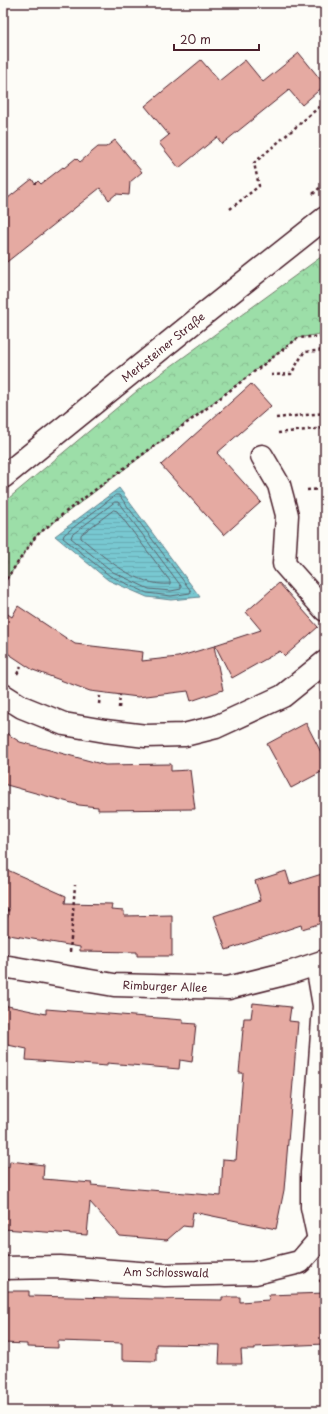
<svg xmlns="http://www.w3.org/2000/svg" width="328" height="1414" font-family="'Playpen Sans',sans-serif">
<defs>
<pattern id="forest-crowns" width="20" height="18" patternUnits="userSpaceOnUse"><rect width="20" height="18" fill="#9cdea8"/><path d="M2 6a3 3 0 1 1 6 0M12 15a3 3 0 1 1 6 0" fill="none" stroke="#88be91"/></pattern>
<pattern id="water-rules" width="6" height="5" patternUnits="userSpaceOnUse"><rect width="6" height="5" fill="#78c8d1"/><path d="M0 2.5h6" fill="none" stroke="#69abb4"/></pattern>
</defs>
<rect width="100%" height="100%" fill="#fdfcf7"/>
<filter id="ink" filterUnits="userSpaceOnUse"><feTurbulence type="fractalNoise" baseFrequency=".025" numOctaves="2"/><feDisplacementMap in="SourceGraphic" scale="8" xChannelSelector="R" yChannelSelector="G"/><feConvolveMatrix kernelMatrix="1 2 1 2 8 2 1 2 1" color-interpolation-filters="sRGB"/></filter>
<g filter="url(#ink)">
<polygon fill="url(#forest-crowns)" stroke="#737e6a" points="325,254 325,333 298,338 36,536 3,585 3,503 137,391"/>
<polygon fill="url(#water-rules)" stroke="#66848f" points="119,488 200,597 171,600 147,597 108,580 55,536"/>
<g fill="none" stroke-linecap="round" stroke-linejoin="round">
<g stroke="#5c636d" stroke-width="1">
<polygon points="116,495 119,495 191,591 190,593 171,596 147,593 110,576 63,538 64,535"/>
<polygon points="115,502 118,502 181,586 181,589 171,591 149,589 113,572 71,538 72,535"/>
<path d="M 114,510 L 117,511 L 170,581 L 170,584 C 137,587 104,557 81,538 L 81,535 Z"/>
</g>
</g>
<g fill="#e5aaa2" stroke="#4a1f2b">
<polygon points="299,53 325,85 302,105 289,90 222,144 217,137 179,168 159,143 169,135 145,106 201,60 219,81 245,60 263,82"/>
<polygon points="115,140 142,172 130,182 129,195 116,194 109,200 100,188 3,265 3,202 32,179 35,184 38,181 41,184 63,167 64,168 76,158 80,162 98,147 106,147"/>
<polygon points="251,384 271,406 217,453 261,502 224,535 161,465"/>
<polygon points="279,583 318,627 285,656 280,651 232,678 215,645 261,630 246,612"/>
<polygon points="18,606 75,644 143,652 142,661 178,657 214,646 223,690 191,701 188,691 138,697 90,691 33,670 3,650 3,611 12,617"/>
<polygon points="306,723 325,760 325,770 291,788 267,744"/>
<polygon points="3,731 20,742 105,765 171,764 171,771 190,770 195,809 98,810 98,807 79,805 3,784"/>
<polygon points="3,868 66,896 65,903 112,904 111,910 124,911 124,916 172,915 172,956 137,956 137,952 80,951 80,947 3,934"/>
<polygon points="286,871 290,884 325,873 325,922 302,929 301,925 226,950 214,916 261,900 255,881"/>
<polygon points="253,1003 291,1007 289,1021 298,1022 284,1190 276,1229 193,1212 191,1227 183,1226 167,1240 120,1236 90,1202 87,1235 3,1229 3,1166 9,1167 10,1161 44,1165 43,1179 92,1183 91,1185 221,1196 223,1159 236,1160 243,1073 239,1073 244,1018 251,1018"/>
<polygon points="3,1005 46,1014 46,1009 183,1020 183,1023 196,1024 192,1062 180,1060 179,1069 107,1063 107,1066 26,1060 27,1049 3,1044"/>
<polygon points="3,1291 29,1291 29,1296 155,1299 222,1300 222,1297 240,1297 240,1302 269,1300 268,1295 325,1293 325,1344 255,1347 255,1350 241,1350 242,1364 219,1364 220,1345 156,1344 156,1361 122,1360 122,1343 58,1341 58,1348 27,1347 27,1344 3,1343"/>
</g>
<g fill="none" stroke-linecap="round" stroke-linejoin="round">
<defs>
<g id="minor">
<polyline points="262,456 279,485 287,515 284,564 325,610"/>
<polyline points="3,695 22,707 64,724 105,731 146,736 184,735 216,727 283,696 325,662"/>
<polyline points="317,965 324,1006 312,1173 312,1207 319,1240"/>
<polyline points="3,966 114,985 228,988 292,972 325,961"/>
<polyline points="3,1268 60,1267 165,1275 255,1273 300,1262 319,1240 325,1238"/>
</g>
<polyline id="secondary" points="3,477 199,318 325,218"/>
</defs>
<use href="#minor" stroke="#4a1f2b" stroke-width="25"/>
<use href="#secondary" stroke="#4a1f2b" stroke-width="25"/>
<g stroke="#4a1f2b" stroke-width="2.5" stroke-dasharray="3 3" stroke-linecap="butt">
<polyline points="313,194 325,183"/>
<polyline points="230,209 259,186 254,163 325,102"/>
<polyline points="271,375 291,374 304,352 325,350"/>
<polyline points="276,418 325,413"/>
<polyline points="278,433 325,428"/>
<polyline points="307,490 325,489"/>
<polyline points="3,584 36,536 68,510 150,449 198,415 298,338 325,336"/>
<polyline points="3,664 7,658"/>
<polyline points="17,674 21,667"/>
<polyline points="99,704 100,696"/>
<polyline points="119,708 120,695"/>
<polyline points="3,935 9,906"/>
<polyline points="70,952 75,885"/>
<polyline points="319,1281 325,1280"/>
<polyline points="309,1411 325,1406"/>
</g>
<use href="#minor" stroke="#fdfcf7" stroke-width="22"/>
<use href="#secondary" stroke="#fdfcf7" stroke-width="22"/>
</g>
</g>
<g text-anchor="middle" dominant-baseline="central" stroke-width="3.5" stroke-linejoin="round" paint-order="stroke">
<g font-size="11" fill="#4a1f2b" stroke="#fdfcf7">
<text transform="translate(163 347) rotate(-39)">Merksteiner Straße</text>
<text transform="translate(165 986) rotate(2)">Rimburger Allee</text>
<text transform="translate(166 1272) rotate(1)">Am Schlosswald</text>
</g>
</g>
<rect width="328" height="1414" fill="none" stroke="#fdfcf7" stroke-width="16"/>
<rect x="8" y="8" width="312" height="1398" fill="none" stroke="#4a1f2b" stroke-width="1.5" filter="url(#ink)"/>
<path d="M174 44v6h85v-6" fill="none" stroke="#4a1f2b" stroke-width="2"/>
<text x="180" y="44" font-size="12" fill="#4a1f2b" stroke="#fdfcf7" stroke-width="3" paint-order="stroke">20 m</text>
</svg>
